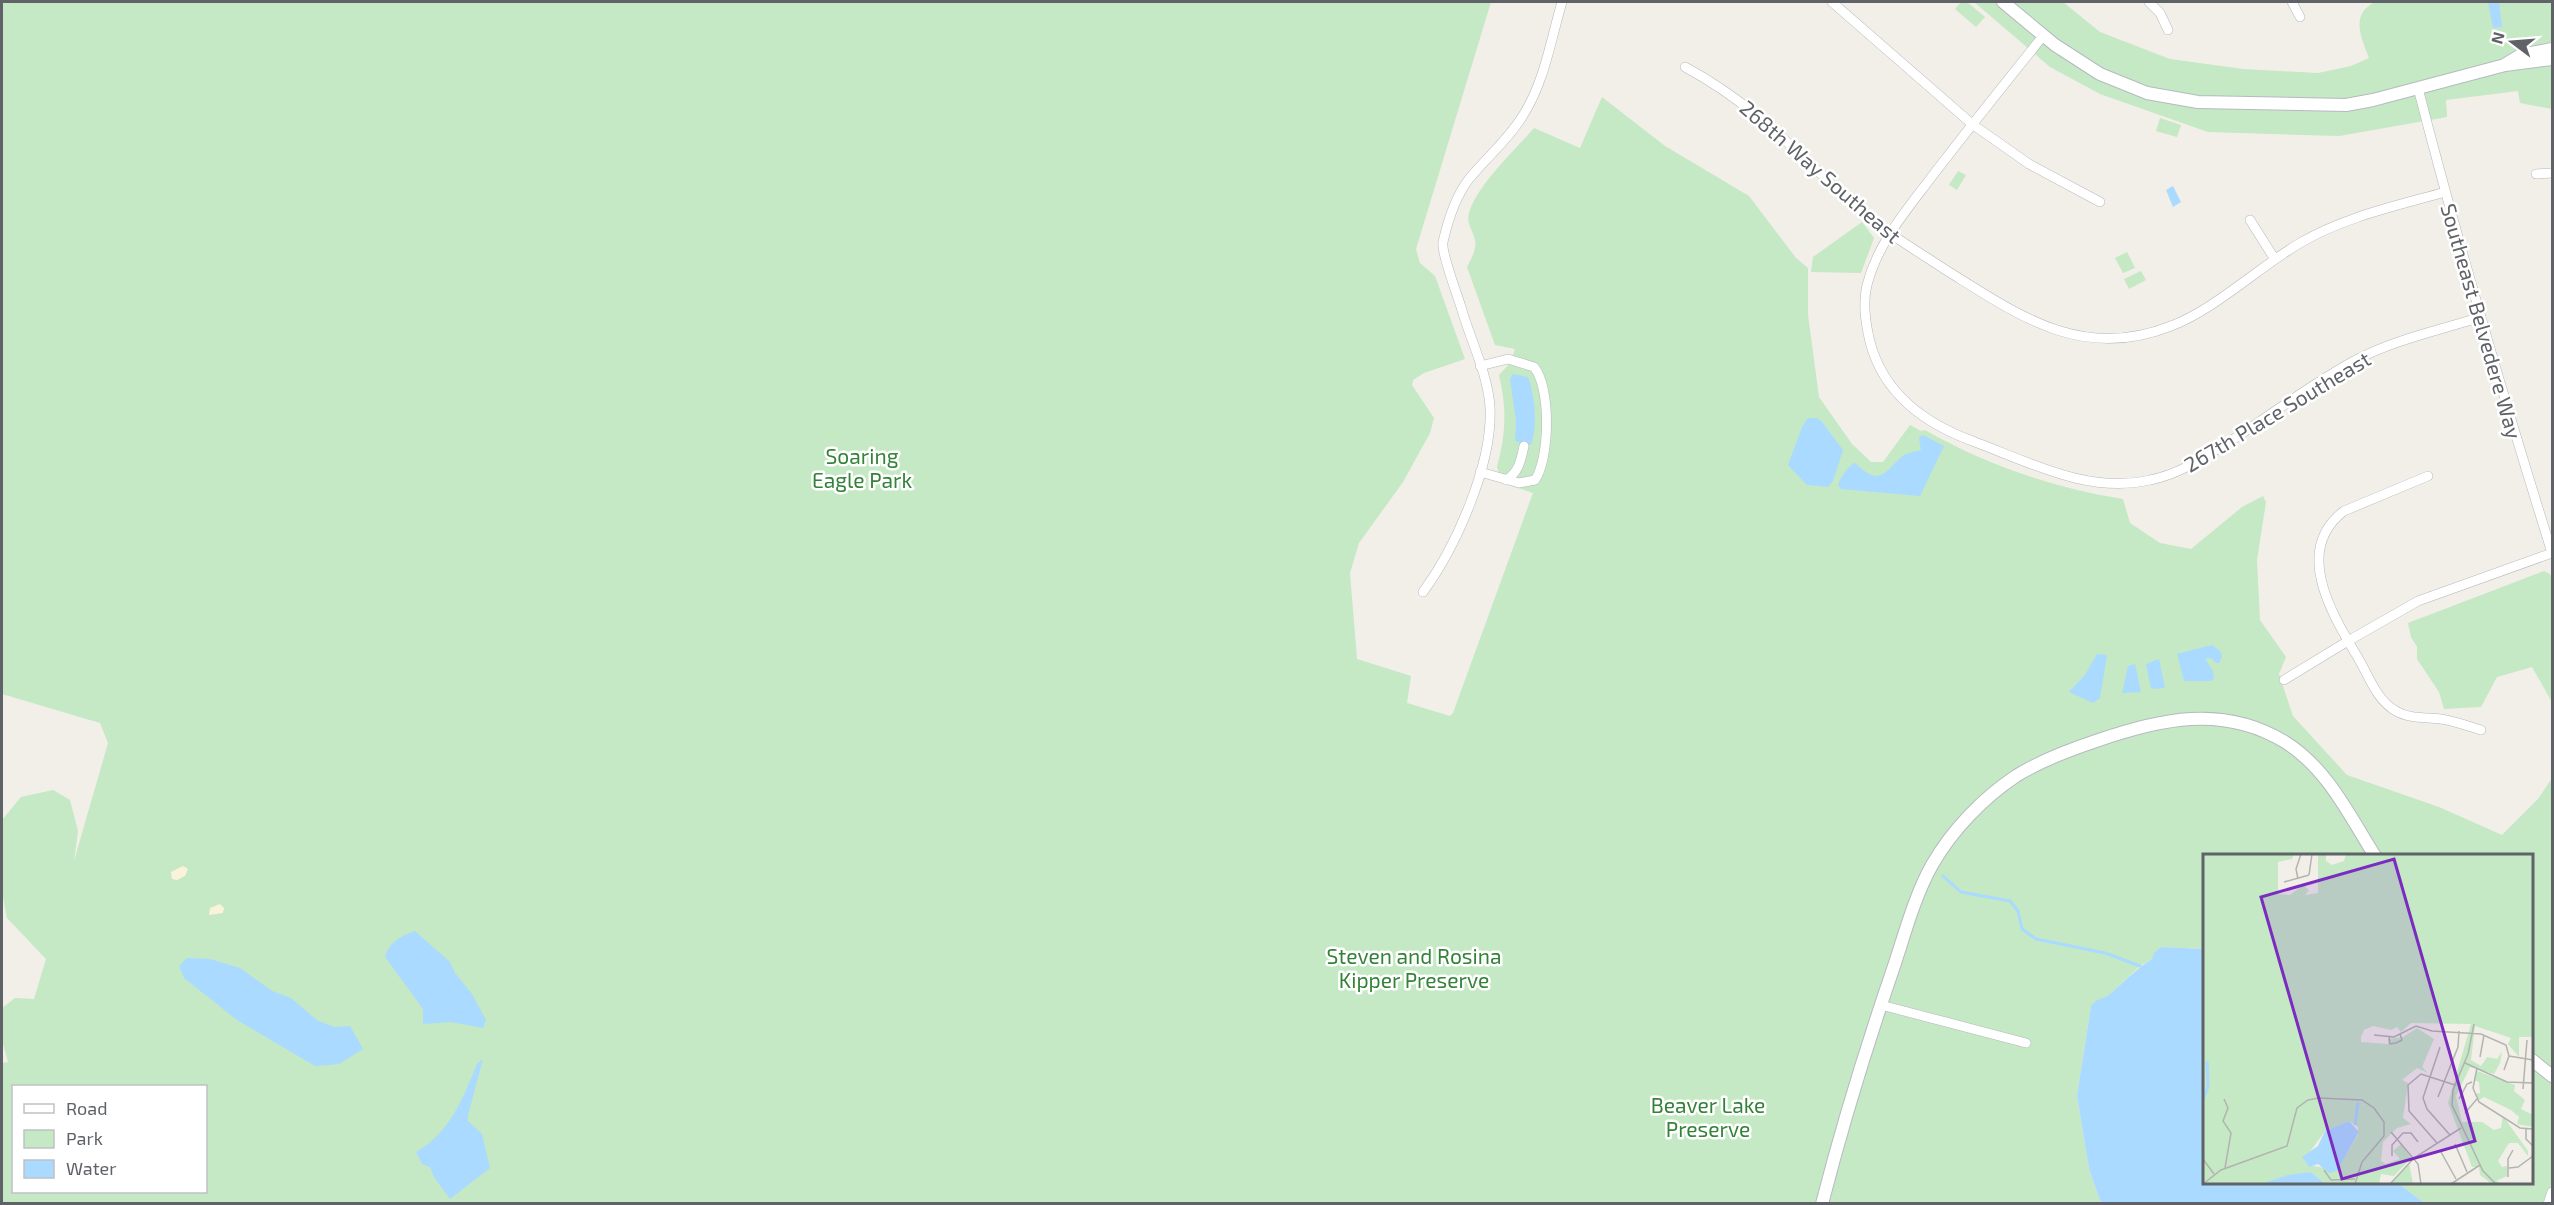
<svg xmlns="http://www.w3.org/2000/svg" width="2554" height="1205" font-family="'Exo 2',sans-serif">
<rect width="100%" height="100%" fill="#f1efe8"/>
<g fill="#c5e8c5" fill-rule="evenodd">
<path d="M 2,2 L 1491,2 L 1416,249 L 1420,263 L 1435,276 L 1465,359 L 1424,373 L 1413,380 L 1412,385 L 1434,418 L 1430,433 L 1403,482 L 1359,543 L 1350,573 L 1357,659 L 1411,676 L 1407,703 L 1450,716 L 1453,713 L 1533,493 L 1497,481 L 1499,474 L 1497,467 C 1506,434 1507,408 1499,375 L 1510,363 L 1515,349 L 1495,345 L 1467,267 C 1471,259 1477,249 1475,240 C 1473,230 1466,224 1469,213 C 1476,186 1515,150 1534,128 L 1580,148 L 1602,97 L 1665,146 L 1749,196 L 1796,258 L 1808,268 L 1808,315 L 1819,397 L 1852,444 L 1871,462 L 1883,462 L 1910,425 L 1921,431 L 1925,430 C 1986,465 2054,488 2123,499 L 2130,523 L 2160,543 L 2191,549 L 2242,507 L 2263,496 L 2266,502 L 2257,560 L 2260,620 L 2286,657 L 2279,674 L 2293,716 L 2347,775 L 2439,807 L 2502,835 L 2538,799 L 2552,778 L 2552,1203 L 2424,1203 L 2398,1183 L 2532,1182 L 2532,856 L 2204,856 L 2204,949 L 2161,947 L 2152,959 L 2140,966 L 2109,995 L 2099,1000 L 2091,1006 L 2077,1096 L 2089,1169 L 2101,1203 L 2,1204 L 2,1063 L 8,1062 L 2,1040 L 2,1008 L 15,998 L 34,999 L 46,959 L 7,918 L 2,892 L 2,820 L 21,797 L 53,790 L 70,800 L 78,831 L 74,861 L 108,743 L 100,723 L 2,694 ZM 14,1086 L 206,1086 L 206,1192 L 14,1192 Z"/>
<polygon points="1961,2 1967,2 1985,17 1976,27 1955,9"/>
<path d="M 1974,2 L 2063,2 L 2100,32 L 2170,59 L 2243,69 L 2318,73 L 2351,66 L 2369,58 C 2361,38 2350,14 2375,2 L 2552,2 L 2552,109 L 2520,103 L 2518,91 L 2446,100 L 2447,117 L 2339,136 L 2208,132 L 2100,94 L 2050,67 Z"/>
<polygon points="2160,118 2181,125 2177,137 2156,131"/>
<polygon points="1958,171 1966,175 1957,190 1949,185"/>
<polygon points="1862,222 1874,238 1861,273 1811,272 1813,257"/>
<polygon points="2127,252 2135,268 2123,273 2115,258"/>
<polygon points="2141,271 2146,280 2129,289 2124,279"/>
<polygon points="2544,571 2550,574 2552,580 2552,702 2532,667 2497,677 2481,707 2444,709 2439,692 2417,659 2417,647 2411,637 2408,623"/>
</g>
<g fill="#fbf3d9">
<polygon points="183,866 188,869 185,876 177,880 172,879 171,872"/>
<polygon points="220,904 224,908 223,913 209,915 210,908"/>
</g>
<g fill="#aadaff">
<polygon points="2488,2 2499,2 2502,27 2493,28"/>
<polygon points="2173,186 2181,202 2173,207 2166,190"/>
<path d="M 1513,374 L 1528,377 C 1535,395 1538,426 1531,445 L 1515,441 L 1516,421 L 1510,379 Z"/>
<polygon points="1808,418 1817,418 1822,422 1843,450 1833,481 1828,487 1807,485 1788,465 1802,427"/>
<path d="M 1923,435 L 1944,446 L 1920,496 L 1841,489 L 1838,485 C 1841,477 1848,465 1855,463 C 1877,484 1882,477 1899,459 C 1905,453 1913,452 1921,450 L 1919,438 Z"/>
<polygon points="2212,645 2221,652 2222,657 2219,663 2216,663 2211,658 2205,659 2213,671 2214,678 2211,681 2184,681 2177,654"/>
<polygon points="2097,654 2107,655 2100,698 2093,703 2069,692 2085,675"/>
<polygon points="2159,659 2165,688 2151,689 2146,664"/>
<polygon points="2135,664 2141,692 2122,693 2128,666"/>
<path d="M 415,931 L 450,962 L 455,973 L 472,994 L 486,1020 L 483,1028 L 451,1022 L 423,1024 L 423,1009 L 385,957 C 389,942 401,936 415,931 Z"/>
<path d="M 2161,947 L 2204,949 L 2204,1182 L 2398,1183 L 2424,1203 L 2101,1203 L 2089,1169 L 2077,1096 L 2091,1006 C 2096,998 2105,999 2111,993 C 2125,981 2136,969 2152,959 L 2154,953 Z"/>
<polygon points="187,958 210,959 240,968 272,991 291,998 318,1021 335,1027 350,1026 363,1049 339,1064 315,1066 237,1020 184,978 179,966"/>
<path d="M 483,1059 L 468,1115 L 468,1121 L 482,1134 L 490,1168 L 450,1199 L 434,1177 L 430,1167 L 422,1164 L 416,1152 C 450,1133 463,1098 477,1064 Z"/>
</g>
<g fill="none" stroke-linecap="round" stroke-linejoin="round">
<polyline stroke="#aadaff" stroke-width="3" points="1943,876 1961,892 2010,901 2018,911 2022,929 2036,939 2105,953 2140,966"/>
<defs>
<g id="street">
<polyline points="1832,2 1972,124 2029,164 2100,202"/>
<polyline points="2149,2 2160,13 2168,30"/>
<polyline points="2292,2 2300,17"/>
<path d="M 2043,36 C 2006,82 1969,128 1933,175 C 1907,210 1878,242 1867,285 C 1863,301 1865,318 1868,333 C 1879,391 1922,423 1975,442 C 2031,463 2089,494 2150,480 C 2181,474 2206,456 2232,440 C 2272,414 2312,384 2354,361 C 2393,340 2440,330 2481,317"/>
<path d="M 1685,67 C 1756,105 1798,154 1856,207 C 1885,232 1917,251 1949,272 C 2021,317 2083,361 2171,326 C 2214,310 2259,267 2300,243 C 2344,217 2396,206 2445,192"/>
<path d="M 2418,88 C 2458,244 2504,399 2552,553"/>
<polyline points="2536,174 2552,173"/>
<polyline points="2250,220 2274,258"/>
<path d="M 1480,366 L 1508,359 L 1534,367 C 1551,387 1550,458 1535,480 L 1519,483 L 1480,472"/>
<path d="M 2428,476 L 2344,511 C 2290,552 2336,620 2361,663 C 2370,680 2379,702 2396,711 C 2409,719 2426,717 2441,719 C 2454,721 2468,726 2481,730"/>
<path d="M 1506,480 C 1519,472 1521,460 1524,446"/>
<path d="M 1423,592 C 1456,547 1493,464 1490,407 C 1488,374 1470,339 1461,307 C 1457,294 1441,252 1443,242 C 1448,220 1455,197 1469,179 C 1486,158 1507,141 1522,117 C 1544,84 1551,39 1562,2"/>
<polyline points="2284,680 2348,641 2418,601 2552,553"/>
<polyline points="1881,1005 2026,1043"/>
<polyline points="2548,1204 2552,1192"/>
</g>
<g id="secondary">
<polyline points="2003,2 2055,45 2100,74 2147,93 2198,102 2346,105 2373,100 2505,65 2552,59"/>
<polyline points="2506,64 2521,55 2552,49"/>
<polyline points="2532,1060 2552,1076"/>
<path d="M 1822,1204 C 1842,1126 1866,1048 1892,972 C 1904,937 1914,897 1932,865 C 1952,830 1983,798 2016,776 C 2040,761 2069,750 2096,741 C 2159,719 2223,704 2285,742 C 2327,768 2349,815 2375,856"/>
</g>
</defs>
<use href="#street" stroke="#b5b8bc" stroke-width="10"/>
<use href="#secondary" stroke="#b6babf" stroke-width="14"/>
<use href="#street" stroke="#fff" stroke-width="9"/>
<use href="#secondary" stroke="#fff" stroke-width="12"/>
</g>
<g text-anchor="middle" dominant-baseline="central" stroke-width="5" stroke-linejoin="round" paint-order="stroke">
<g font-size="21" fill="#5f6368" stroke="#fff">
<text transform="translate(1821 171) rotate(41)">268th Way Southeast</text>
<text transform="translate(2482 321) rotate(74)">Southeast Belvedere Way</text>
<text transform="translate(2277 411) rotate(-31)">267th Place Southeast</text>
</g>
<g font-size="21" fill="#348238" stroke="#fff">
<text x="862" y="455">Soaring<tspan x="862" dy="24">Eagle Park</tspan></text>
<text x="1414" y="955">Steven and Rosina<tspan x="1414" dy="24">Kipper Preserve</tspan></text>
<text x="1708" y="1104">Beaver Lake<tspan x="1708" dy="24">Preserve</tspan></text>
</g>
</g>
<g transform="translate(2203 854)">
<rect width="330" height="330" fill="#f1efe8"/>
<path d="M 91,0 L 89,5 L 75,8 L 75,40 L 87,41 L 100,31 L 106,36 L 102,41 L 115,39 L 115,0 L 123,0 L 123,7 L 129,11 L 141,7 L 143,0 L 330,0 L 330,183 L 316,183 L 316,203 L 305,190 L 308,184 L 272,172 L 268,206 L 278,212 L 284,203 L 294,205 L 299,198 L 297,209 L 291,220 L 267,213 L 253,242 L 259,268 L 279,268 L 291,276 L 298,274 L 300,262 L 325,297 L 325,302 L 315,289 L 306,289 L 295,307 L 299,313 L 304,312 L 304,322 L 293,327 L 300,330 L 289,330 L 277,321 L 276,313 L 269,313 L 245,249 L 268,170 L 208,169 L 198,178 L 194,173 L 188,176 L 170,172 L 161,176 L 158,183 L 158,188 L 185,190 L 185,185 L 200,183 L 214,174 L 231,185 L 219,213 L 225,219 L 214,214 L 199,226 L 205,229 L 200,264 L 208,270 L 194,274 L 180,288 L 178,307 L 183,310 L 197,305 L 190,297 L 198,290 L 208,304 L 191,322 L 178,320 L 176,330 L 122,330 L 108,318 L 58,330 L 0,330 L 0,1 ZM 146,267 L 155,273 L 155,281 L 134,316 L 105,311 L 101,306 L 122,277 ZM 274,217 L 312,231 L 311,237 L 322,246 L 318,255 L 330,261 L 330,273 L 314,270 L 316,263 L 308,256 L 281,243 L 276,246 L 272,240 L 277,239 L 276,228 L 271,226 ZM 206,309 L 210,330 L 188,330 Z" fill="#c5e8c5" fill-rule="evenodd"/>
<path d="M 146,267 L 156,278 L 134,317 L 126,319 L 115,310 L 106,313 L 99,303 L 115,292 L 122,277 ZM 108,318 L 122,330 L 58,330 L 85,321 Z" fill="#aadaff"/>
<path fill="none" stroke="#aadaff" stroke-width="3" d="M 0,246 L 5,232 L 4,207M 152,271 L 155,248"/>
<path fill="none" stroke="#b3b3b1" stroke-width="1.5" d="M 38,0 L 57,0M 106,21 L 109,0M 95,25 L 93,15 L 98,0M 81,28 L 106,21M 271,170 L 265,200 L 250,236 L 249,251 L 280,317 L 293,330M 171,181 L 191,183 L 213,172 L 229,177 L 278,180 L 303,191 L 306,202 L 301,216M 186,183 L 187,190 L 193,189 L 199,186 L 197,180M 237,193 L 220,244 L 224,255 L 247,281M 306,202 L 330,206M 277,203 L 281,181M 262,209 L 304,228 L 330,229M 274,214 L 270,234 L 276,248 L 317,274 L 330,275M 320,235 L 324,186M 235,243 L 255,193 L 256,177M 21,245 L 25,254 L 20,267 L 28,279 L 22,314M 256,245 L 264,230 L 269,228M 262,259 L 274,245M 323,275 L 323,285 L 330,292M 188,278 L 215,310 L 218,330M 234,289 L 206,257 L 205,231 L 218,220 L 252,231M 252,290 L 264,318M 238,298 L 253,325M 189,302 L 189,291 L 200,279 L 208,279 L 215,288M 0,305 L 11,320M 306,314 L 315,313 L 330,302M 121,316 L 128,326 L 152,325M 305,323 L 305,305 L 310,296M 0,330 L 18,316 L 84,292 L 94,254 L 105,246 L 116,244 L 159,246 L 171,254 L 181,268 L 181,282 L 159,308 L 152,330M 187,330 L 211,304 L 258,274M 248,330 L 277,311"/>
<path fill="#7b2cbf" fill-opacity="0.15" stroke="#7b2cbf" stroke-width="3" d="M 191,5 L 272,287 L 139,325 L 58,43 Z"/>
<rect width="330" height="330" fill="none" stroke="#5f6368" stroke-width="3"/>
</g>
<rect width="2554" height="1205" fill="none" stroke="#5f6368" stroke-width="6"/>
<rect x="12" y="1085" width="195" height="108" fill="#ffffff" stroke="#bfc1c3" stroke-width="1.5"/>
<rect x="24" y="1104" width="30" height="9" fill="#ffffff" stroke="#bfc1c3" stroke-width="1.5"/>
<text x="66" y="1115" font-size="18" fill="#5f6368">Road</text>
<rect x="24" y="1130" width="30" height="18" fill="#c5e8c5" stroke="#bfc1c3" stroke-width="1.5"/>
<text x="66" y="1145" font-size="18" fill="#5f6368">Park</text>
<rect x="24" y="1160" width="30" height="18" fill="#aadaff" stroke="#bfc1c3" stroke-width="1.5"/>
<text x="66" y="1175" font-size="18" fill="#5f6368">Water</text>
<g transform="translate(2512 42) rotate(286)" stroke="#ffffff" stroke-width="4.5" paint-order="stroke">
<path d="M0-4.5L10 22L0 15L-10 22Z" fill="#5f6368"/>
<text y="-9" font-size="16" font-weight="bold" text-anchor="middle" fill="#5f6368">N</text>
</g>
</svg>
